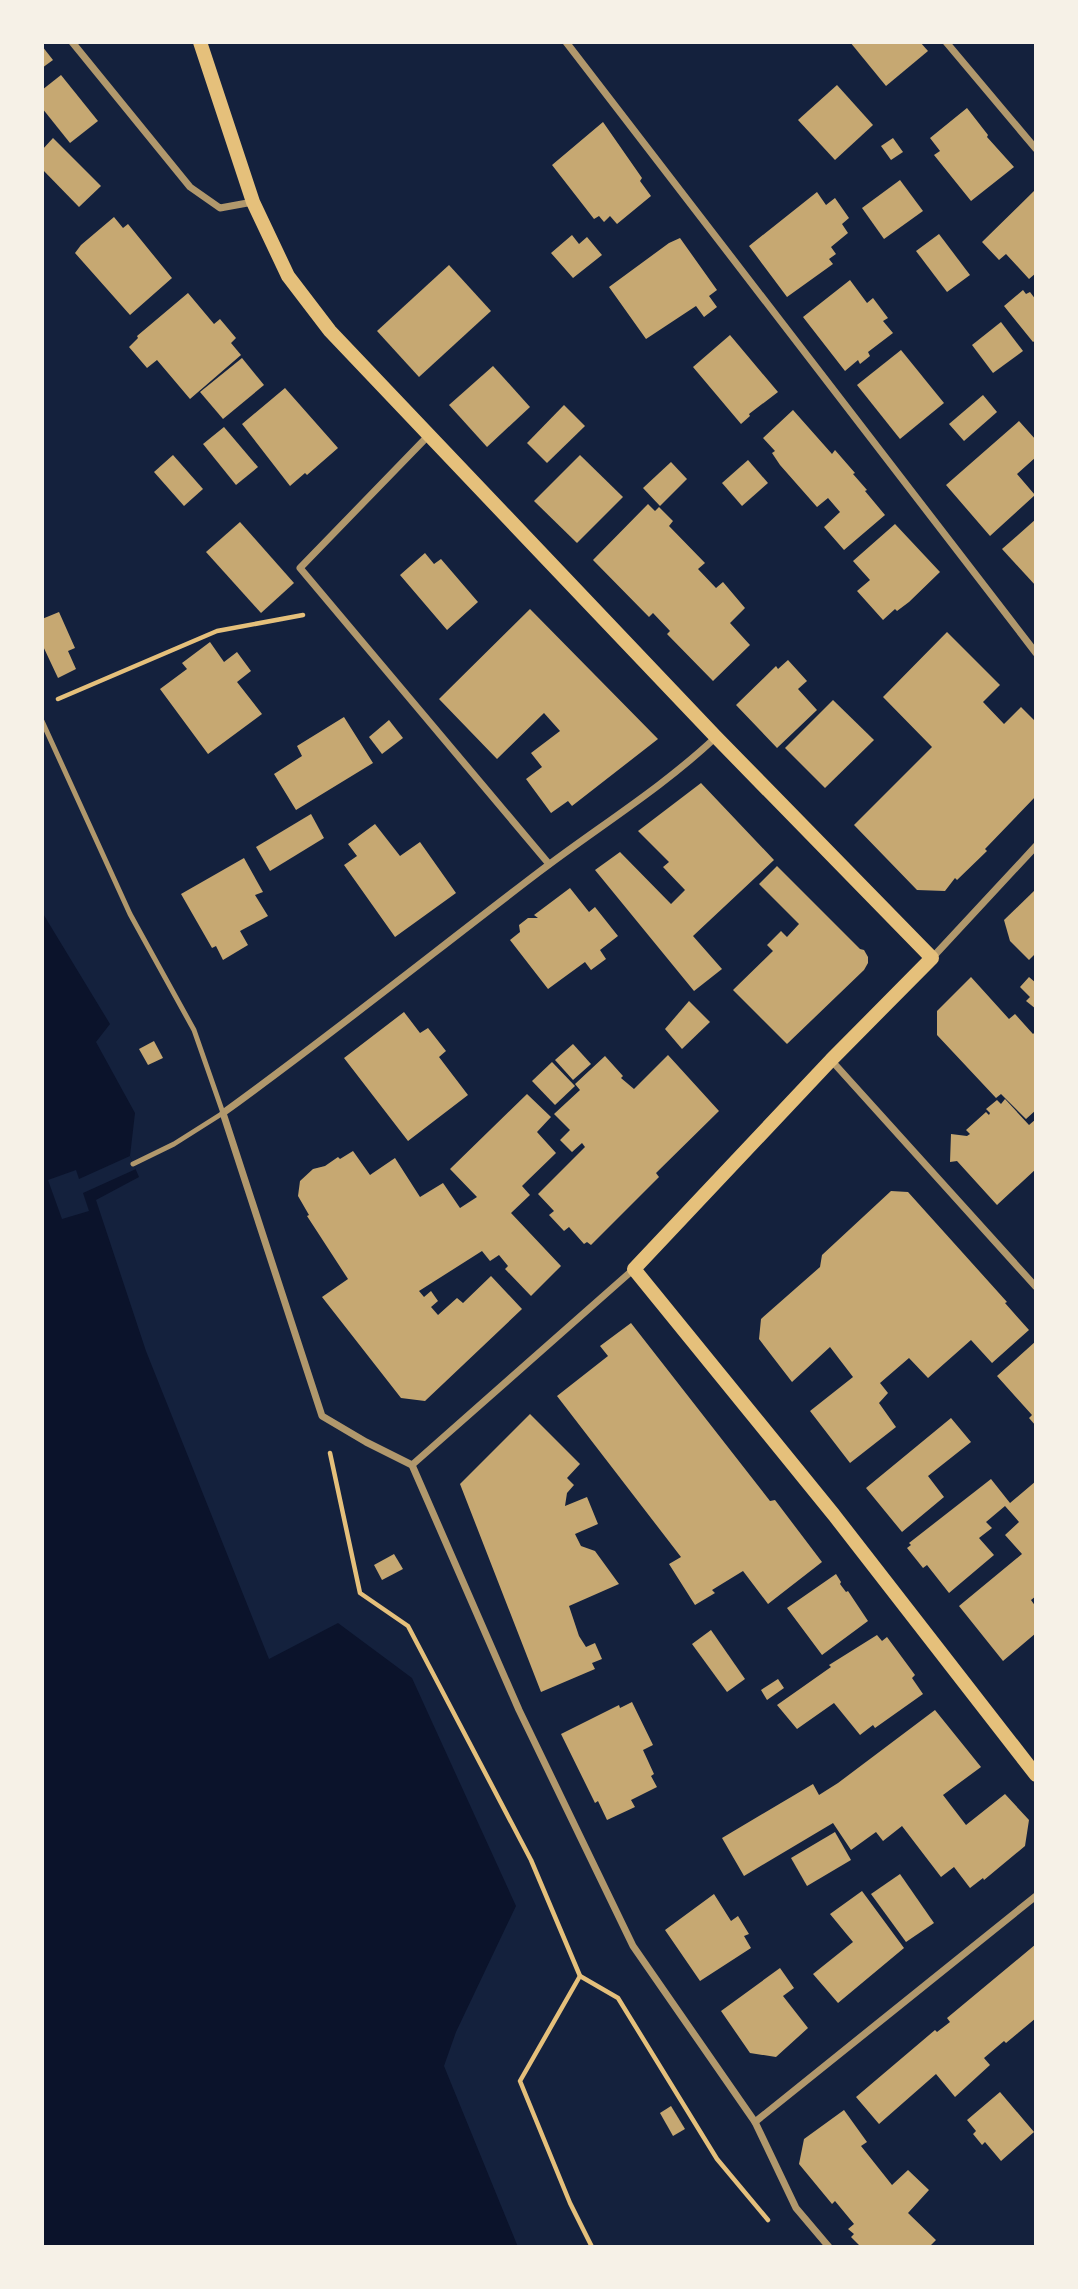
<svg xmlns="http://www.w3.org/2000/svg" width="1078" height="2289" font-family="'Varela Round',sans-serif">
<rect width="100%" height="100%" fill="#14213d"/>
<polygon fill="#0b132b" points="42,912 110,1024 96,1042 135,1113 130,1156 139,1177 96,1200 146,1351 269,1659 338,1623 412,1678 516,1906 456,2032 444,2066 518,2247 42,2247"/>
<polygon fill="#14213d" points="130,1156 136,1169 83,1193 89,1211 62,1219 48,1180 76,1170 79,1179"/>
<g fill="#c6a872">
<polygon points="850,42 920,42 928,51 886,86"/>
<polygon points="42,46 53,60 42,68"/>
<polygon points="61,75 98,121 70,143 42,108 42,90"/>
<polygon points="837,85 873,125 835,160 798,120"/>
<polygon points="967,108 988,135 987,137 1014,167 971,201 934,155 940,151 930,138"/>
<polygon points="603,122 642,178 640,181 651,196 617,224 610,216 604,222 599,216 594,219 552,165"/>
<polygon points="53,138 101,186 79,207 42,169 42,150"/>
<polygon points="893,138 903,152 891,160 881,146"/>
<polygon points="900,180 923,211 884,239 862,208"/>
<polygon points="1036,189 1036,273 1029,279 1006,254 999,260 982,242"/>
<polygon points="817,192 826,205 835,198 849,218 842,224 848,233 831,247 836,254 829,259 833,264 787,297 749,246"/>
<polygon points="114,217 123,228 128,224 172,278 130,315 75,253 81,245"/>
<polygon points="939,234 970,275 947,292 916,251"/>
<polygon points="572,235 579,244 587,237 602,255 573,278 551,253"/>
<polygon points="680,238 717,290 709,296 717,307 704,317 696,306 646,339 609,287 669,243"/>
<polygon points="449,265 491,311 419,377 377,331"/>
<polygon points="850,280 867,303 873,298 888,318 883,321 893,333 868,352 870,356 860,364 858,360 845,371 803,317"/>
<polygon points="1023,290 1026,294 1030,292 1036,300 1036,340 1033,342 1004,306"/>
<polygon points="188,293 214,324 220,319 236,338 231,343 241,355 190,399 157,360 147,368 129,347 138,338 137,336"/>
<polygon points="1001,322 1023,351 993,373 972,345"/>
<polygon points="730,335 778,392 749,414 750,416 741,424 693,367"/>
<polygon points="901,350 944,403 900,439 857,385"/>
<polygon points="242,358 264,385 223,419 200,392"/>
<polygon points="493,366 530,407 487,447 449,405"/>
<polygon points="285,388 338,448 307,475 305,473 290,486 242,424"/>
<polygon points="983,395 997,412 964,441 949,424"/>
<polygon points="564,405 585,426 547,463 527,443"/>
<polygon points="793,410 832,454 835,450 855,473 853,474 867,490 865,491 885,515 844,550 824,527 840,512 828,498 817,507 780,465 772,453 775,451 763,438"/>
<polygon points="1019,421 1036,440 1036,457 1017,474 1035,495 990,536 946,485"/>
<polygon points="224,427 258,467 236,485 203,444"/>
<polygon points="173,455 203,489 184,506 154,472"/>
<polygon points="580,455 623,497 577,543 534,501"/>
<polygon points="748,460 768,483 742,506 722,483"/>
<polygon points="671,462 687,479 660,506 643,488"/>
<polygon points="648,504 655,511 659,507 673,521 669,526 705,563 698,569 716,588 723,582 745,608 730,623 750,645 713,681 667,634 670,631 653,613 649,617 593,560"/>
<polygon points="1036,519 1036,586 1002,549"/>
<polygon points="240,522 294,583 261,613 206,552"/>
<polygon points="895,524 940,572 909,602 897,611 895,609 883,620 857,591 870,580 853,561"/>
<polygon points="425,553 434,564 441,559 478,602 447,630 400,575"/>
<polygon points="530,609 658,739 572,806 568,801 551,813 526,779 542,767 531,753 560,731 544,713 497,759 439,699"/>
<polygon points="59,612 75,648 68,651 76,669 58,678 42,644 42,619"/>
<polygon points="947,632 1000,685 983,702 1004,724 1021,707 1036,722 1036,796 985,849 987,851 957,880 955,878 945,891 917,890 854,825 932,747 883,697"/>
<polygon points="210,642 224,662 237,652 251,671 237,682 262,714 208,754 160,689 187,669 182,663"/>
<polygon points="788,660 807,681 798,689 817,710 777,748 736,705 776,666 778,669"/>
<polygon points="833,700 874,740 825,788 785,748"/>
<polygon points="344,717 373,763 296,810 274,774 302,756 297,746"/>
<polygon points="389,720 403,738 382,754 369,737"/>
<polygon points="701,783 774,860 693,936 722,969 694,991 595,870 620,852 671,904 685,890 663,867 669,862 638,831"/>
<polygon points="311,814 324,838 270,871 256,847"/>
<polygon points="375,824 400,856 420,842 456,893 395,937 344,865 357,856 348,844"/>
<polygon points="244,858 263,892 255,895 268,916 240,931 248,945 223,960 216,946 212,948 181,894"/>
<polygon points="777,866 860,949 864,950 868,957 868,963 864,970 787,1044 733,990 773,951 767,945 781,931 787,937 799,924 759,884"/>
<polygon points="570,888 589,912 595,907 618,936 600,950 606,959 591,970 585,962 548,989 510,940 520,932 519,925 528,918 538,918 534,915"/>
<polygon points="1036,889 1036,953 1029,960 1010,941 1004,920"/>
<polygon points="971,977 1009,1019 1015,1014 1033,1034 1036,1031 1036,1110 1026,1119 1001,1094 996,1098 937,1035 937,1011"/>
<polygon points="1029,977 1036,983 1036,1009 1026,1001 1030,997 1020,987"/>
<polygon points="689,1001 710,1022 682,1049 665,1029"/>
<polygon points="404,1012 420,1033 428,1028 446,1051 439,1057 468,1095 408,1141 344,1058"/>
<polygon points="154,1041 163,1058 148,1065 139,1049"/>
<polygon points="573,1044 591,1064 573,1080 555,1060"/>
<polygon points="668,1055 719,1111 656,1173 659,1177 591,1245 587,1242 584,1244 569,1227 564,1231 549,1215 554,1211 538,1194 585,1147 582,1143 572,1152 560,1140 570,1130 554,1114 580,1090 575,1084 605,1056 623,1076 621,1078 634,1089"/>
<polygon points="552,1062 575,1086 555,1105 532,1081"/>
<polygon points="527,1094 551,1117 537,1132 556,1153 522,1186 530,1195 511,1213 561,1266 531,1296 505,1269 508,1266 499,1255 490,1261 482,1251 419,1291 424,1297 431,1291 438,1301 431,1307 438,1315 457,1298 463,1303 491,1276 522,1309 425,1401 401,1398 322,1297 348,1279 307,1216 309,1215 298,1196 300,1181 313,1169 325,1166 338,1157 340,1159 353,1151 370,1175 395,1158 420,1197 443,1183 460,1208 477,1197 450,1169"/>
<polygon points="1005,1099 1029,1125 1036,1119 1036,1169 997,1205 957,1161 950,1162 951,1134 967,1136 970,1134 966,1130 986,1112 989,1115 990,1113 986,1109 997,1100 1001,1104"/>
<polygon points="891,1191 908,1192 1007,1302 1005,1303 1029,1330 992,1363 971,1340 928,1378 909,1358 880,1383 888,1393 879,1403 896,1427 850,1463 810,1411 853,1377 830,1347 792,1382 759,1339 761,1319 820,1267 822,1255"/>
<polygon points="631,1323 770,1501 775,1500 822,1562 768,1604 743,1571 712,1590 715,1593 695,1605 669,1564 681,1557 557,1396 608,1356 600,1346"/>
<polygon points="1036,1341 1036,1426 1029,1418 1032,1415 997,1376"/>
<polygon points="530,1414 580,1464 567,1478 574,1485 567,1493 565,1506 587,1497 598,1524 575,1534 581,1546 595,1551 619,1584 569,1606 579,1636 586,1647 595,1643 602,1659 592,1663 595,1669 541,1692 460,1484"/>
<polygon points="951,1418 971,1442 928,1476 944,1497 902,1532 866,1488"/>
<polygon points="991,1479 1010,1503 1036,1481 1036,1596 1031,1600 1036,1607 1036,1633 1003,1661 959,1606 1022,1554 1005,1535 1019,1522 1005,1506 986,1522 992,1528 979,1538 994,1555 949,1593 927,1565 923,1568 907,1548 911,1545 909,1543"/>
<polygon points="394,1554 403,1569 382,1580 374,1565"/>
<polygon points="836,1574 841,1582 840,1584 846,1592 848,1591 868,1621 822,1655 787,1608"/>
<polygon points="711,1630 745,1679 727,1692 692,1644"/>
<polygon points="877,1635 882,1641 887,1637 915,1675 912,1678 923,1694 875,1728 873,1725 860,1735 834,1703 797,1729 777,1705 831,1667 829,1665"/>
<polygon points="778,1679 784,1688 767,1700 761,1690"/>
<polygon points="632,1702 653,1745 643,1750 654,1774 651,1776 657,1787 631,1800 635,1807 607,1820 598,1801 595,1803 561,1734 619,1705 620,1708"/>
<polygon points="935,1710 981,1767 943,1795 966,1825 1005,1794 1029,1820 1025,1846 984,1880 983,1878 970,1888 954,1867 941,1877 902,1826 883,1841 876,1832 851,1850 833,1823 744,1876 722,1838 813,1784 819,1795 838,1783"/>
<polygon points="835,1832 851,1860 807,1886 791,1858"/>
<polygon points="900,1874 934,1923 906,1942 871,1894"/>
<polygon points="862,1891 904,1948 838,2003 813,1974 853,1942 830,1914"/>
<polygon points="714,1894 731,1921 738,1916 749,1934 744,1936 751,1948 700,1981 665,1930"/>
<polygon points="1036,1944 1036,2018 1006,2043 1004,2041 984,2058 990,2065 955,2097 936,2074 879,2124 856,2097 935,2030 937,2032 950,2022 947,2018"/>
<polygon points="780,1968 794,1988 783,1996 808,2028 776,2057 750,2053 721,2011"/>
<polygon points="1000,2092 1034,2132 1001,2161 985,2142 982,2145 973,2134 976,2131 967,2120"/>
<polygon points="671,2106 685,2129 673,2136 660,2113"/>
<polygon points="844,2110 867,2142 861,2146 892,2185 908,2170 929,2190 908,2213 936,2240 929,2247 861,2247 851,2237 854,2234 848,2229 854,2224 835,2201 832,2204 799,2164 804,2139"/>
</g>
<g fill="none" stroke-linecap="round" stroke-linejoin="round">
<g stroke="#e5c07b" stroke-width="4.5">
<polyline points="58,699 217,631 303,615"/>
<polyline points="330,1453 360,1593 408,1626 531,1860 580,1976 520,2081 570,2203 592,2247"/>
<polyline points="580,1976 618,1998 717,2159 768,2220"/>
</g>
<polyline stroke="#b1986c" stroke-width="5" points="42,721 130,914 194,1030 223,1113 174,1144 133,1164"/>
<g stroke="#b1986c" stroke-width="7">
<polyline points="72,42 190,187 220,208 253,202"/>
<polyline points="566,42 1036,653"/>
<polyline points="946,42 1036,149"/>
<polyline points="428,436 300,568 549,864"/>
<path d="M 716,737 C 662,788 598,827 539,872 C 434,952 331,1035 223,1113 L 322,1416 L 366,1442 L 412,1465 L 519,1710 L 633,1946 L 755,2122 L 796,2208 L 829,2247"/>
<polyline points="932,958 1036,846"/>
<polyline points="831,1060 1036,1287"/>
<polyline points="412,1465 634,1269"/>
<polyline points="755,2122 1036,1896"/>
</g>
<polyline stroke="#e5c07b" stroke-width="14" points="200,42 253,202 288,276 330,331 716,737 932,958 831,1060 634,1269 834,1515 1036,1775"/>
</g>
<rect width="1078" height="2289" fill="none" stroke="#f6f1e7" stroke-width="88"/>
</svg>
